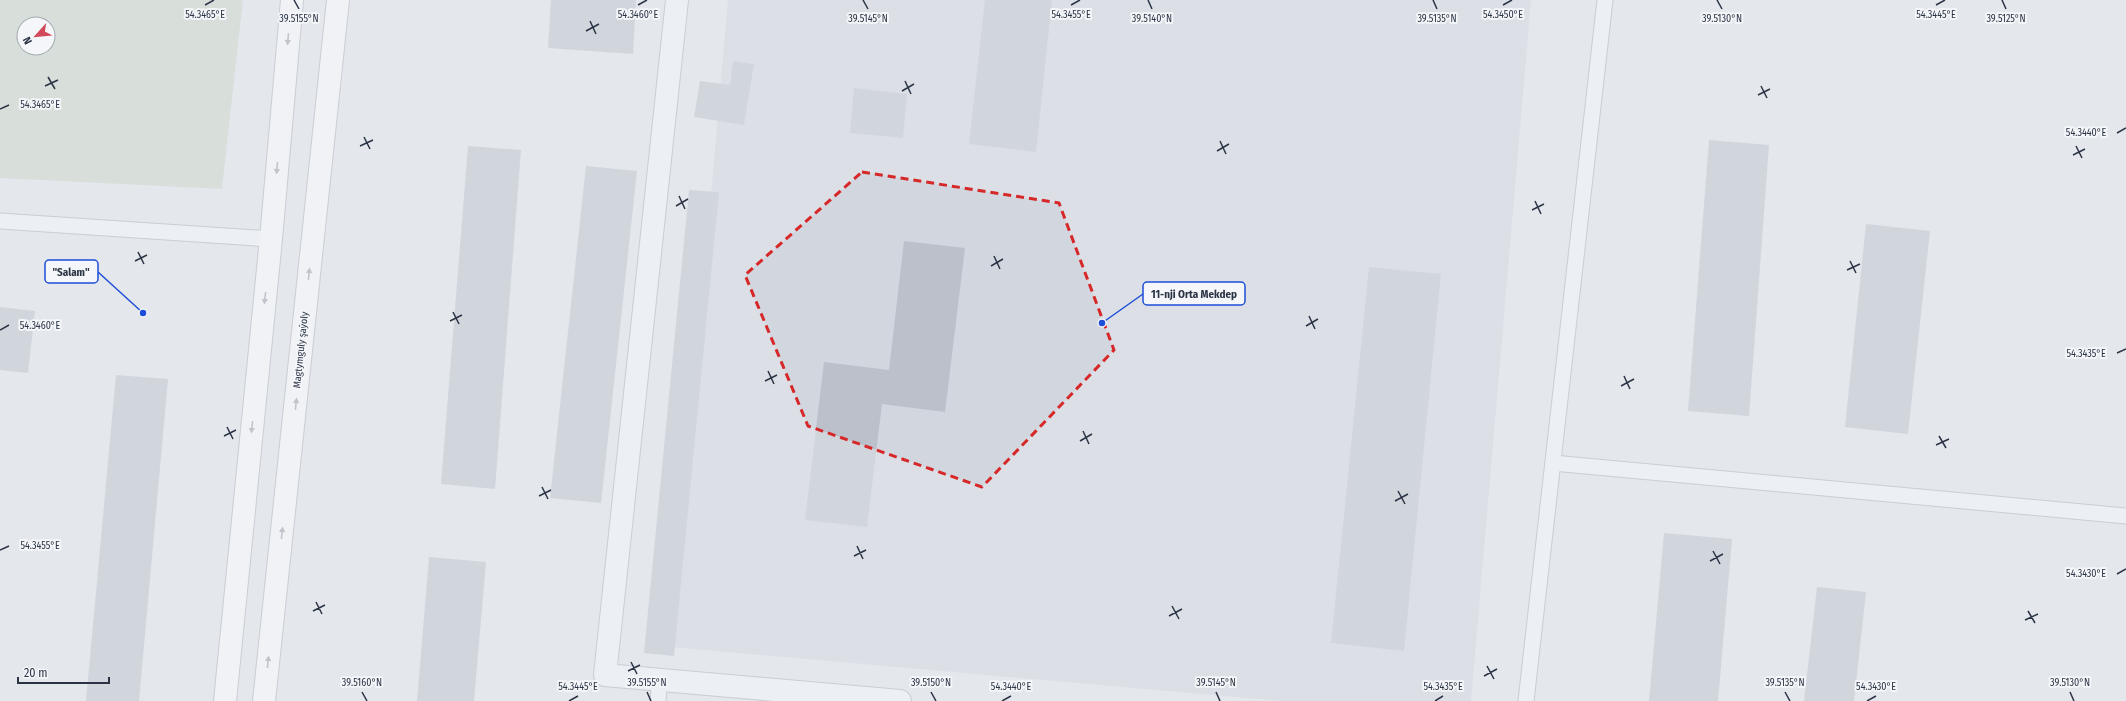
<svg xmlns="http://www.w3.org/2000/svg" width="2126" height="701" font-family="'Fira Sans Condensed',sans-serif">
<rect width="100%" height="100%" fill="#e4e7ec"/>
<polygon fill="#d2d6de" points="728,0 1531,0 1471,701 1281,701 672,647"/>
<path fill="#c9d6c5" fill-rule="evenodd" d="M 0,0 L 243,0 L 222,189 L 0,178 ZM 24,24 L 48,24 L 48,48 L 24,48 Z"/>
<g fill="#bbc0ca">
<polygon points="551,0 636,0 633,54 548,48"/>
<polygon points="985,0 1052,0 1036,152 969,144"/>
<polygon points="733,61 754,64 744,125 694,117 700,81 730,85"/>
<polygon points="854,88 907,94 903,138 850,133"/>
<polygon points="1709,140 1769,145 1749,416 1688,411"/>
<polygon points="468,146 521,150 495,489 441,484"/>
<polygon points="586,166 637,171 601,503 550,498"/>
<polygon points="689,190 719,192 674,656 644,653"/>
<polygon points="1866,224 1930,231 1908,434 1845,427"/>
<polygon points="904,241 965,248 945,412 882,404 867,527 805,520 824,362 889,370"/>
<polygon points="1369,267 1441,274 1404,651 1331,643"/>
<polygon points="0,307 35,311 28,373 0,370"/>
<polygon points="116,375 168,379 139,701 86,701"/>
<polygon points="1664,533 1732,539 1718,701 1649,701"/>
<polygon points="429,557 486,562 474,701 417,701"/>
<polygon points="1817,587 1866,592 1854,701 1804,701"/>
</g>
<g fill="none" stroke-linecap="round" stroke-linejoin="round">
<defs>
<g id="lane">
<polyline points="0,221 271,239"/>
<polyline points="1553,463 2126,516"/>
<polyline points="658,701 660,679"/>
<polyline points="1526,701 1605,0"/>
</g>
<polyline id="street" points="677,0 605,675 900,701"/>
<g id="secondary">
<polyline points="225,701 271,239 292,0"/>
<polyline points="264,701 338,0"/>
</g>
</defs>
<use href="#lane" stroke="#a9aeb7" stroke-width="17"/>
<use href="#street" stroke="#a9aeb7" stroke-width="24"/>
<use href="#secondary" stroke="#a9aeb7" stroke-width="24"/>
<use href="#lane" stroke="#f7f8fa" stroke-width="15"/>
<use href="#street" stroke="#f7f8fa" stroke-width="22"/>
<use href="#secondary" stroke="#fff" stroke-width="22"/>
</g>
<defs><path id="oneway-solid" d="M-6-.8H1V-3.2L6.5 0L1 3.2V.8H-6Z"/></defs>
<g fill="#959aa2">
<use href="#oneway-solid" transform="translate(288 39) rotate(95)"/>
<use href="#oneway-solid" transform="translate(277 168) rotate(95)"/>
<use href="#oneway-solid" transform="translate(309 274) rotate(-84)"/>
<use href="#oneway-solid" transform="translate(265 298) rotate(96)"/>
<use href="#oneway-solid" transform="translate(296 404) rotate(-84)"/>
<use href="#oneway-solid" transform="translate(252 427) rotate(96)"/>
<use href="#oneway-solid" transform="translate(282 533) rotate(-84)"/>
<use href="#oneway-solid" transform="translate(268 662) rotate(-84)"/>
</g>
<path d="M0 0H2126V701H0ZM 862,172 L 1059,203 L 1114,350 L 982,487 L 808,426 L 745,275 Z" fill="#e4e7ec" fill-opacity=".55" fill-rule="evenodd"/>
<path fill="none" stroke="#d62828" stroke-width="3" stroke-dasharray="8 5" stroke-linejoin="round" d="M 862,172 L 1059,203 L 1114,350 L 982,487 L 808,426 L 745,275 Z"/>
<path fill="none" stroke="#2b3445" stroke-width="1.5" d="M 294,0 L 299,9M 863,0 L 868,9M 1148,0 L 1152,9M 1433,0 L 1437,9M 1717,0 L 1722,9M 2002,0 L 2006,9M 205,5 L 214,0M 638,5 L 647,0M 1071,5 L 1080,0M 1503,5 L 1512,0M 1936,5 L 1945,0M 590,21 L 596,34M 586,31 L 599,24M 48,77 L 55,89M 905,81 L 911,94M 45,86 L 58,80M 1761,86 L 1767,98M 902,91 L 914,84M 1758,95 L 1770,89M 0,109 L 9,105M 2117,133 L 2126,128M 364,137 L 370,149M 1220,141 L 1226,154M 360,146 L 373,140M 2076,146 L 2082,158M 1217,151 L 1229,144M 2073,155 L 2085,149M 679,196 L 685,209M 1535,201 L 1541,214M 676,206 L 688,199M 1532,210 L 1544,204M 138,252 L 144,264M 994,256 L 1000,269M 135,261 L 147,255M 1850,261 L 1856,273M 991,266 L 1003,259M 1847,270 L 1860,264M 453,312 L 459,324M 1309,316 L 1315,329M 450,321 L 462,315M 1306,326 L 1318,319M 0,330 L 9,325M 2117,353 L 2126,349M 768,371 L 774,384M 1624,376 L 1630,389M 765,381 L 777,375M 1621,386 L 1634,379M 227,427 L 233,439M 1083,431 L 1089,444M 224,436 L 236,430M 1939,436 L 1946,448M 1080,441 L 1092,434M 1936,445 L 1949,439M 542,487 L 548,499M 1398,491 L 1405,504M 539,496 L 551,490M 1395,501 L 1408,494M 857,546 L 863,559M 0,550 L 9,546M 1713,551 L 1720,564M 854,556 L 866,550M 1710,561 L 1723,554M 2117,574 L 2126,569M 316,602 L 322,614M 1172,606 L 1179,619M 313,611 L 325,605M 2028,611 L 2035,623M 1169,616 L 1182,609M 2025,620 L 2038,614M 631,662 L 637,674M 1487,666 L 1494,679M 628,671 L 640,665M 1484,676 L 1497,669M 362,692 L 367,701M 647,692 L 651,701M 931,692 L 936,701M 1216,692 L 1220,701M 1785,692 L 1790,701M 2070,692 L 2074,701M 569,701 L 578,696M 1002,701 L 1011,696M 1435,701 L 1443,696M 1867,701 L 1876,696"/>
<g text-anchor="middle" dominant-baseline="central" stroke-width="4" stroke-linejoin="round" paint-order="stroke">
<g font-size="10" fill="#2b3445" stroke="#f4f6f9">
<text transform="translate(301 350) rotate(-84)">Magtymguly şaýoly</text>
</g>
</g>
<g font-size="10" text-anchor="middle" fill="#2b3445" stroke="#f4f6f9" stroke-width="4" stroke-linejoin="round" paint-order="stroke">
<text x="638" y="18">54.3460°E</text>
<text x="1936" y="18">54.3445°E</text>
<text x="205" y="18">54.3465°E</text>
<text x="1071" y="18">54.3455°E</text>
<text x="1503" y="18">54.3450°E</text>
<text x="299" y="22">39.5155°N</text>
<text x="868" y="22">39.5145°N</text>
<text x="1152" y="22">39.5140°N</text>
<text x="1437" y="22">39.5135°N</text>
<text x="1722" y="22">39.5130°N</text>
<text x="2006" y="22">39.5125°N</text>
<text x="40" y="108">54.3465°E</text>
<text x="2086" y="136">54.3440°E</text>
<text x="40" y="329">54.3460°E</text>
<text x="2086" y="357">54.3435°E</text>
<text x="40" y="549">54.3455°E</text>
<text x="2086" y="577">54.3430°E</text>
<text x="362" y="686">39.5160°N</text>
<text x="647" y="686">39.5155°N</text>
<text x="931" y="686">39.5150°N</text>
<text x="1216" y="686">39.5145°N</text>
<text x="1785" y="686">39.5135°N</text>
<text x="2070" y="686">39.5130°N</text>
<text x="578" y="690">54.3445°E</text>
<text x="1011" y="690">54.3440°E</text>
<text x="1443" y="690">54.3435°E</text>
<text x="1876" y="690">54.3430°E</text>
</g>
<path fill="none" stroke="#1d4ed8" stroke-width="1.5" d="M143 313L98 272M1102 323L1143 294"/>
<g fill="#1d4ed8" stroke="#f4f6f9" stroke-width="1.5">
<circle cx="143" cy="313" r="4"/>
<circle cx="1102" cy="323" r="4"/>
</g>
<g fill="#f4f6f9" stroke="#1d4ed8" stroke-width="1.5">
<rect x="45" y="260" width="53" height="23" rx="4"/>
<rect x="1143" y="282" width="102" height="23" rx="4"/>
</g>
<g font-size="11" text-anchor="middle" font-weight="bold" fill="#2b3445">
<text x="71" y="276">"Salam"</text>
<text x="1194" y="298">11-nji Orta Mekdep</text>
</g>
<g transform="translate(36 36) rotate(243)"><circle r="19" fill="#f4f6f9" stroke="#a4a8b1"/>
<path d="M0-3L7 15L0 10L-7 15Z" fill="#d1495b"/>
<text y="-6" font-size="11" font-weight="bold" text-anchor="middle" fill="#2b3445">N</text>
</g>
<path d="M18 677v6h91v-6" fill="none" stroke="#2b3445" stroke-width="2"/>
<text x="24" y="677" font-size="12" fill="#2b3445" stroke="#f4f6f9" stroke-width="3" paint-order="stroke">20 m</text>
</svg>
